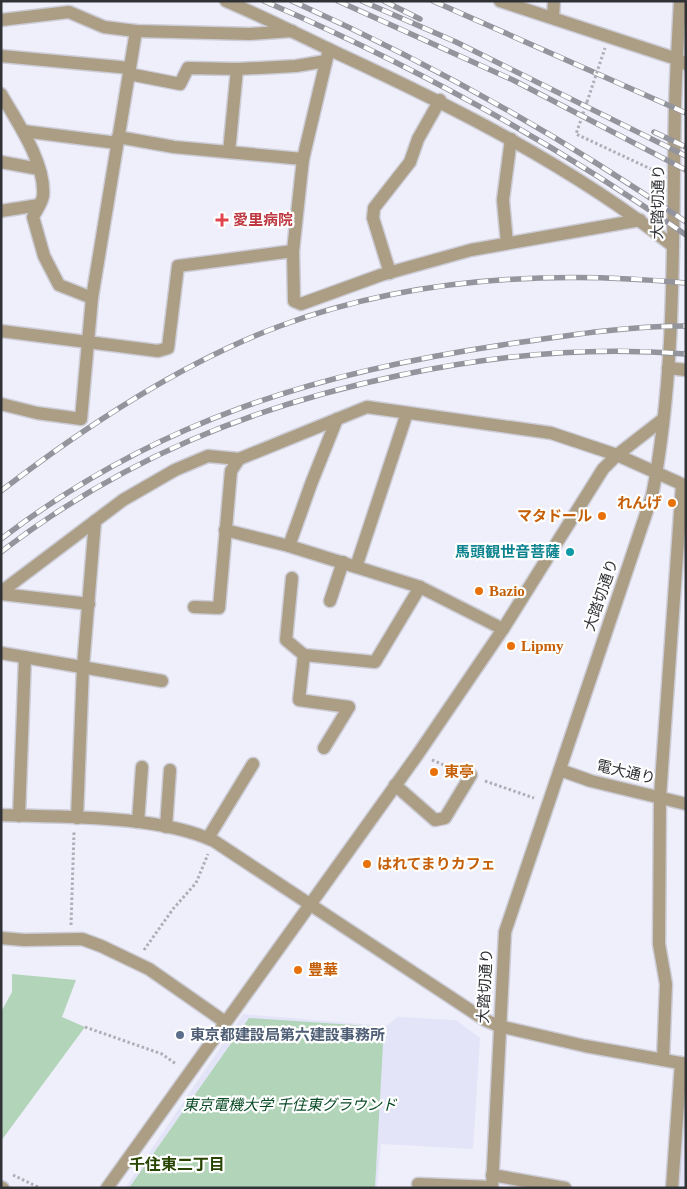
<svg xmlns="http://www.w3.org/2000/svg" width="687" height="1189" font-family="'Times New Roman','Noto Sans JP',serif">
<rect width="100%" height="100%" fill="#efeffb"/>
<g fill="#e3e4f7">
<polygon points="243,1014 386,1026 398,1017 456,1020 480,1038 473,1149 381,1144 377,1188 125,1188"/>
<polygon points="686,1082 686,1188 678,1188"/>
</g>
<g fill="#b2d5ba">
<polygon points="12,974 76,980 62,1017 85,1027 1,1141 1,1012 12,992"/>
<polygon points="249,1018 384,1027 375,1188 129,1188"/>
</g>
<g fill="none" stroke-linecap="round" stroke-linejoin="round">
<defs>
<g id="minor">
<path d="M 226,1 C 264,17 301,36 339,54 C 456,108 571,166 673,246"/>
<polyline points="500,1 677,59 686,64"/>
<polyline points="553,18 554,1"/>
<polyline points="1,20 69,12 104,27 136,31 250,34 292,31"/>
<polyline points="1,56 130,68"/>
<polyline points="129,74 180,84 188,68 237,69"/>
<path d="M 1,94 C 17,122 46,163 43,196 C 42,203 36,211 33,217 L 44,256 L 59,285 L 92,298"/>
<polyline points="23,131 117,143"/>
<polyline points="118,137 174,147 303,159"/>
<polyline points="229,152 237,69 296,66 326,61"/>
<polyline points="1,162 39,169"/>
<polyline points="1,211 39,205"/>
<polyline points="507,243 503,200 511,139"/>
<polyline points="293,251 303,159 329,49"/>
<polyline points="390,273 373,218 374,208 410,162 418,139 440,100"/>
<polyline points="1,331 158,351 168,348 178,266 293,251 294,301 301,304 381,275 471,250 640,220"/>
<polyline points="668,368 686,370"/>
<polyline points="1,404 37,413 81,419 92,298 136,31"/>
<polyline points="225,530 289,546 420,587 503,629"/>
<polyline points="289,546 311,484 337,419"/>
<polyline points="356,567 407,413"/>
<polyline points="292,578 286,640 304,655 375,662 420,587"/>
<polyline points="1,592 123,500 175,470 208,456 239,459 367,407 551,433 617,455 686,486"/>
<polyline points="1,594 89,604"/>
<polyline points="330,601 343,562"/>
<polyline points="194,607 219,608 231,471 239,459"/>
<polyline points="1,653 162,681"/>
<polyline points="304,655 299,700 349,707 324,748"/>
<polyline points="560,770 591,781 686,804"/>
<polyline points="395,785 435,820 445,818 471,775"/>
<path d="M 1,815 C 63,817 159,815 214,841 L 485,1020 L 499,1026 L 585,1046 L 686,1064"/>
<polyline points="19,816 25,657"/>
<polyline points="77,818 83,667 95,521"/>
<polyline points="138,822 142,767"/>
<polyline points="166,827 170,770"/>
<polyline points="208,838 253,764"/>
<polyline points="1,938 24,940 82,939 101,946 149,969 225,1022"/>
<polyline points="663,1060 666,984 659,944 660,797 682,485"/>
<polyline points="492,1175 565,1188"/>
<polyline points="418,1184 492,1187"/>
<polyline points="1,1187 3,1188"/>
<polyline points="107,1188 418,754 503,629 603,469 617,455 662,420"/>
<path d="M 492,1188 L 505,932 L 652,496 C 677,368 672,236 675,107 C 676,72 678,37 680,1"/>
<polyline points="672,1188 681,1063"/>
</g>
</defs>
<use href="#minor" stroke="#cdcdd8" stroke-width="15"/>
<g stroke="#aeaeb7" stroke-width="3" stroke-dasharray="2.5 2.5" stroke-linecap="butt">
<polyline points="587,102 576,134 653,170"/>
<polyline points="432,760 456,770"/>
<polyline points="485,781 534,798"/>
<polyline points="71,925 74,832"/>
<polyline points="144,950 173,909 196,883 208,854"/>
<polyline points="85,1027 162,1054 176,1064"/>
<polyline points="13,1175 40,1188"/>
</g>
<use href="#minor" stroke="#ab9e85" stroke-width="12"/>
<defs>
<g id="rail">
<path d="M 264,1 C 412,65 553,142 686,235"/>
<path d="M 292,1 C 430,63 561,136 686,222"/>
<polyline points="338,1 513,80 686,170"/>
<polyline points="362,1 456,42 686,156"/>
<polyline points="384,1 420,19"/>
<polyline points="433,1 686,113"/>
<polyline points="654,132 686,147"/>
<path d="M 1,491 C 83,428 183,362 280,326 C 409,278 549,270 686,283"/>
<path d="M 1,539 C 154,422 315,373 502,345 C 563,336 624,326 686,326"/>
<path d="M 1,552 C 122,459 252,406 401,375 C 495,355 590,346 686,354"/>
</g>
</defs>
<use href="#rail" stroke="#93949c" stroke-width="5.5"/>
<use href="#rail" stroke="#fff" stroke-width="4" stroke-dasharray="11" stroke-linecap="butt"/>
<polyline stroke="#aeaeb7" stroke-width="3" stroke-dasharray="2.5 2.5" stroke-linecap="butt" points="587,102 605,48"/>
</g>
<path fill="#e0444e" stroke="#fff" stroke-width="2" d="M219.5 212.5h5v5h5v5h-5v5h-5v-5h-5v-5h5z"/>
<g fill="#e8710a" stroke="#fff" stroke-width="2">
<circle cx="672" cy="503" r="5"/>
<circle cx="602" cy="516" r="5"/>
<circle cx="479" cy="591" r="5"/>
<circle cx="511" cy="646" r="5"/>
<circle cx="434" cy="772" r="5"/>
<circle cx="367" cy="864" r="5"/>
<circle cx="298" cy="970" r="5"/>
</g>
<circle fill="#0f9aa8" stroke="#fff" stroke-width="2" cx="570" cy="552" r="5"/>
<circle fill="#5c6f8a" stroke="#fff" stroke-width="2" cx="180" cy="1035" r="5"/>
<g text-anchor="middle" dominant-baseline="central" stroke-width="4.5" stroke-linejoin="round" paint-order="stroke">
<g font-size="15" fill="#313236" stroke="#fff">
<text transform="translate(658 202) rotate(-89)">大踏切通り</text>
<text transform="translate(601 595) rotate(-71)">大踏切通り</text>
<text transform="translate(626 772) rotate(13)">電大通り</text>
<text transform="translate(485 986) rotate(-87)">大踏切通り</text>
</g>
<g font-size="15" font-weight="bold" fill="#be3a42" stroke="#fff" text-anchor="start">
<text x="233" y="220">愛里病院</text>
</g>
<g font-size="15" font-weight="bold" fill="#c56008" stroke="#fff" text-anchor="start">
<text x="662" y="503" text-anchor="end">れんげ</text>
<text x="592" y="516" text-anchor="end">マタドール</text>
<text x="489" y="591">Bazio</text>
<text x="521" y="646">Lipmy</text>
<text x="444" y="772">東亭</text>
<text x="377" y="864">はれてまりカフェ</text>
<text x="308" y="970">豊華</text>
</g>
<g font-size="15" font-weight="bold" fill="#0d838f" stroke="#fff" text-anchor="end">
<text x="560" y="552">馬頭観世音菩薩</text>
</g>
<g font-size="15" font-weight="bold" fill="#4e5e75" stroke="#fff" text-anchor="start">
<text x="190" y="1035">東京都建設局第六建設事務所</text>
</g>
<g font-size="15" font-style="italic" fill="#094b25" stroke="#fff">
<text x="290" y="1105">東京電機大学 千住東グラウンド</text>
</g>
<g font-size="16" font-weight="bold" fill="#274500" stroke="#fff">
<text x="177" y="1164">千住東二丁目</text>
</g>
</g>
<rect width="687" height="1189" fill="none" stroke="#313236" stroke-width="5"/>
</svg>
